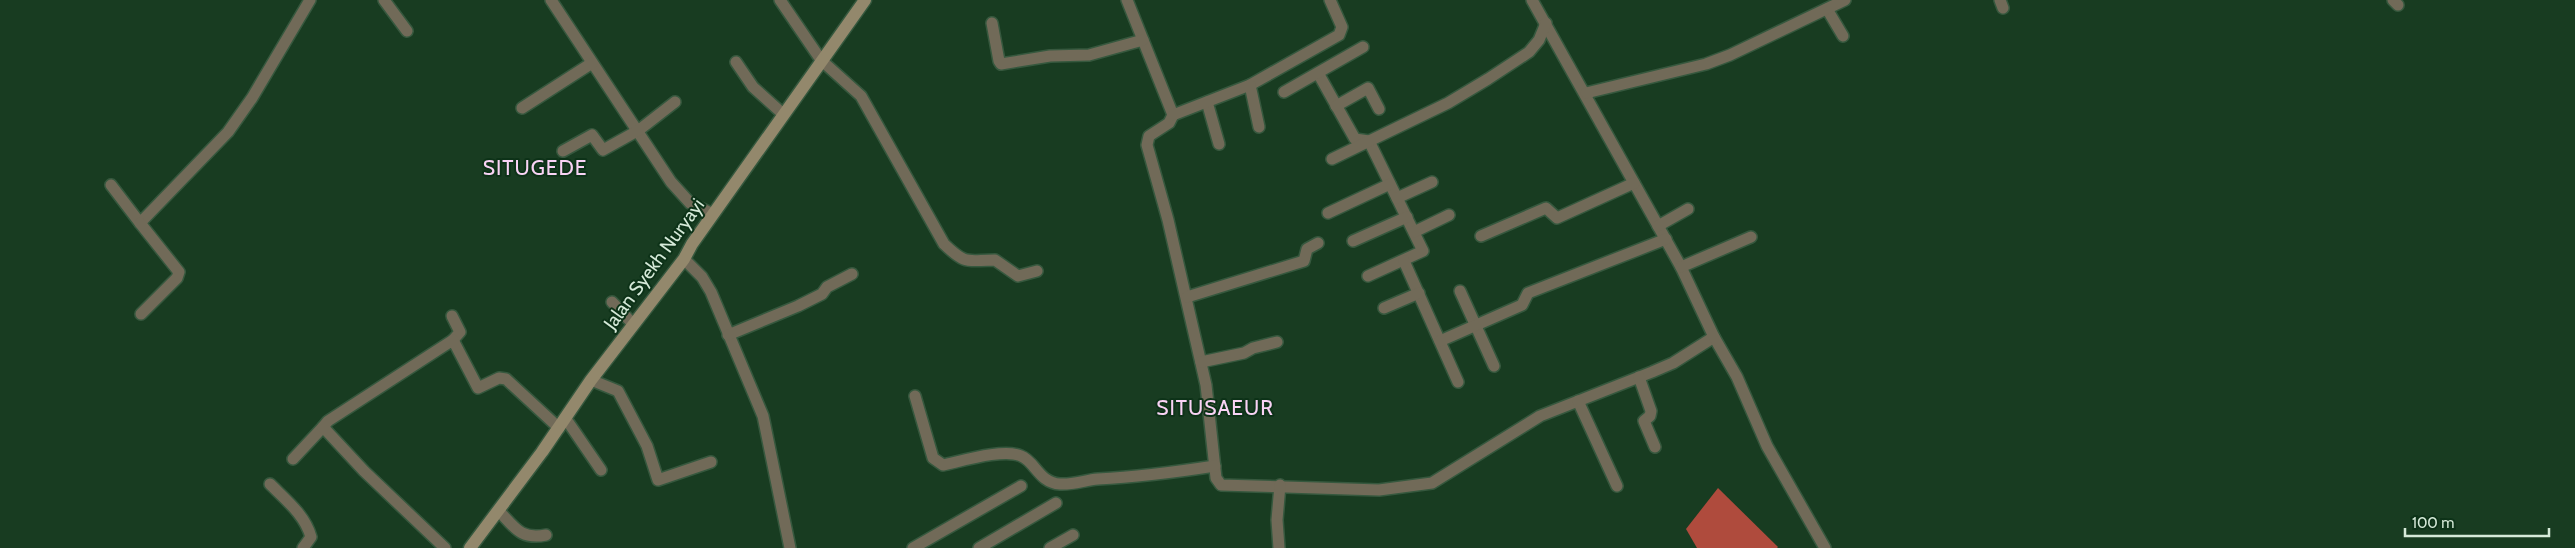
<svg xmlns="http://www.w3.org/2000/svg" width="2575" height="548" font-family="Cabin,sans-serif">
<rect width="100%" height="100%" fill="#183c21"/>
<polygon fill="#af4b3d" points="1718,488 1778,547 1777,548 1697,548 1686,529"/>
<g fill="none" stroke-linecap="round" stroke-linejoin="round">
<defs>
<g id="street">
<polyline points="384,0 407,31"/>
<polyline points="551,0 671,182 690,203 713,214"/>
<path d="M 780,0 L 821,60 L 861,96 L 944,244 C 967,266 967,260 995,260 L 1018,276 L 1037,271"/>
<polyline points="1127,0 1173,115 1169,123 1149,136 1147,145 1168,220 1206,385 1216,478 1221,485 1379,490 1432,483 1540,416 1652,372 1673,363 1714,337"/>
<polyline points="1532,0 1681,267 1714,337 1737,377 1767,446 1825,548"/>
<polyline points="2000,0 2003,8"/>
<polyline points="2393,0 2398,5"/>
<polyline points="1827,9 1843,36"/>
<polyline points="992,23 999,61 1001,64 1050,56 1089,55 1143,40"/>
<polyline points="736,62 753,87 783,114"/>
<polyline points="1318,73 1355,139 1369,141 1423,251 1368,276"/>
<polyline points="1250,85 1339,35 1342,27 1330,0"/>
<polyline points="1284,92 1363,47"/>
<polyline points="1586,93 1706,64 1730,55 1845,0"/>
<polyline points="1207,102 1219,144"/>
<polyline points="1336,106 1368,88 1379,109"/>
<polyline points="522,108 592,63"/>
<polyline points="1173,115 1250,85 1259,127"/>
<polyline points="563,151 592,135 603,150 639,130 675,102"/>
<polyline points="1332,159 1448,103 1488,79 1529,52 1539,40 1546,23"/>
<polyline points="111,185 140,223 228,132 252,98 310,0"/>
<polyline points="1397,198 1432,182"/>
<polyline points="1328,213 1390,184"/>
<polyline points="140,223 179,272 177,278 141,314"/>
<polyline points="1658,226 1688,209"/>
<polyline points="1414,232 1449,215"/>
<polyline points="1481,236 1546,208 1557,218 1634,183"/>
<polyline points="1353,241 1407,217"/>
<polyline points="684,259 702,277 711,292 763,416 790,548"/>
<polyline points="1404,261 1458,382"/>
<polyline points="1681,267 1751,237"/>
<polyline points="1460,291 1494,366"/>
<polyline points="1187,297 1304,261 1307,249 1318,243"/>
<polyline points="612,302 633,324"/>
<polyline points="1384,308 1419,293"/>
<polyline points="452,316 460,332 453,340"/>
<polyline points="728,335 798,306 822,294 827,287 852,274"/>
<polyline points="1440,341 1522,305 1528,293 1666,239"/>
<polyline points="1201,362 1244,353 1253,348 1277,342"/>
<polyline points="1639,377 1651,411 1650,416 1644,421 1655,447"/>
<polyline points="591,380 618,391 647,446 658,480 711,462"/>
<path d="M 915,396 L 933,458 L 943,465 C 962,461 1004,448 1021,456 C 1035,461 1039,483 1060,484 C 1073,485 1085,480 1098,479 C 1137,477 1176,472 1215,466"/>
<polyline points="1578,401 1617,486"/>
<polyline points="566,419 601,470"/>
<polyline points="293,459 323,427"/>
<path d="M 270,484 C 286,500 305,515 311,537 L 303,548"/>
<path d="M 499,511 C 515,528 521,540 546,535"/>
<polyline points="445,548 364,471 323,427 328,421 453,340 478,388 499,378 506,379 559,428"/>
<polyline points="913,548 1021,486"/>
<polyline points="979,548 1056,503"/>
<polyline points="1050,548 1073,535"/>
<polyline points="1279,548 1277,520 1280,485"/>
</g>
<polyline id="secondary" points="470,548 542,452 591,380 684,259 692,244 865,0"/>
</defs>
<use href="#street" stroke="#36583e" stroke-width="14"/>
<use href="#secondary" stroke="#36583e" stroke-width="15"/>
<use href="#street" stroke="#716a58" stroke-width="11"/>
<use href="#secondary" stroke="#93886c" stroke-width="12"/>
</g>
<g text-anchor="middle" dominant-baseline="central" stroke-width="4" stroke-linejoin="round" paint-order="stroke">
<g font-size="19" fill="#d6ead9" stroke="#0d3218">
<text transform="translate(654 264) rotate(-54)">Jalan Syekh Nuryayi</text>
</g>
<g font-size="21" letter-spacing="1" fill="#f9d3f5" stroke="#0d3218">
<text x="535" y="167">SITUGEDE</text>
<text x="1215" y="407">SITUSAEUR</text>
</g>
</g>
<path d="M2405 528v8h144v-8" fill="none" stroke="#d6ead9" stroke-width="2.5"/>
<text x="2412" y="528" font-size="15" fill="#d6ead9" stroke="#0d3218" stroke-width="4" paint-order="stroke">100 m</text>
</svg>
